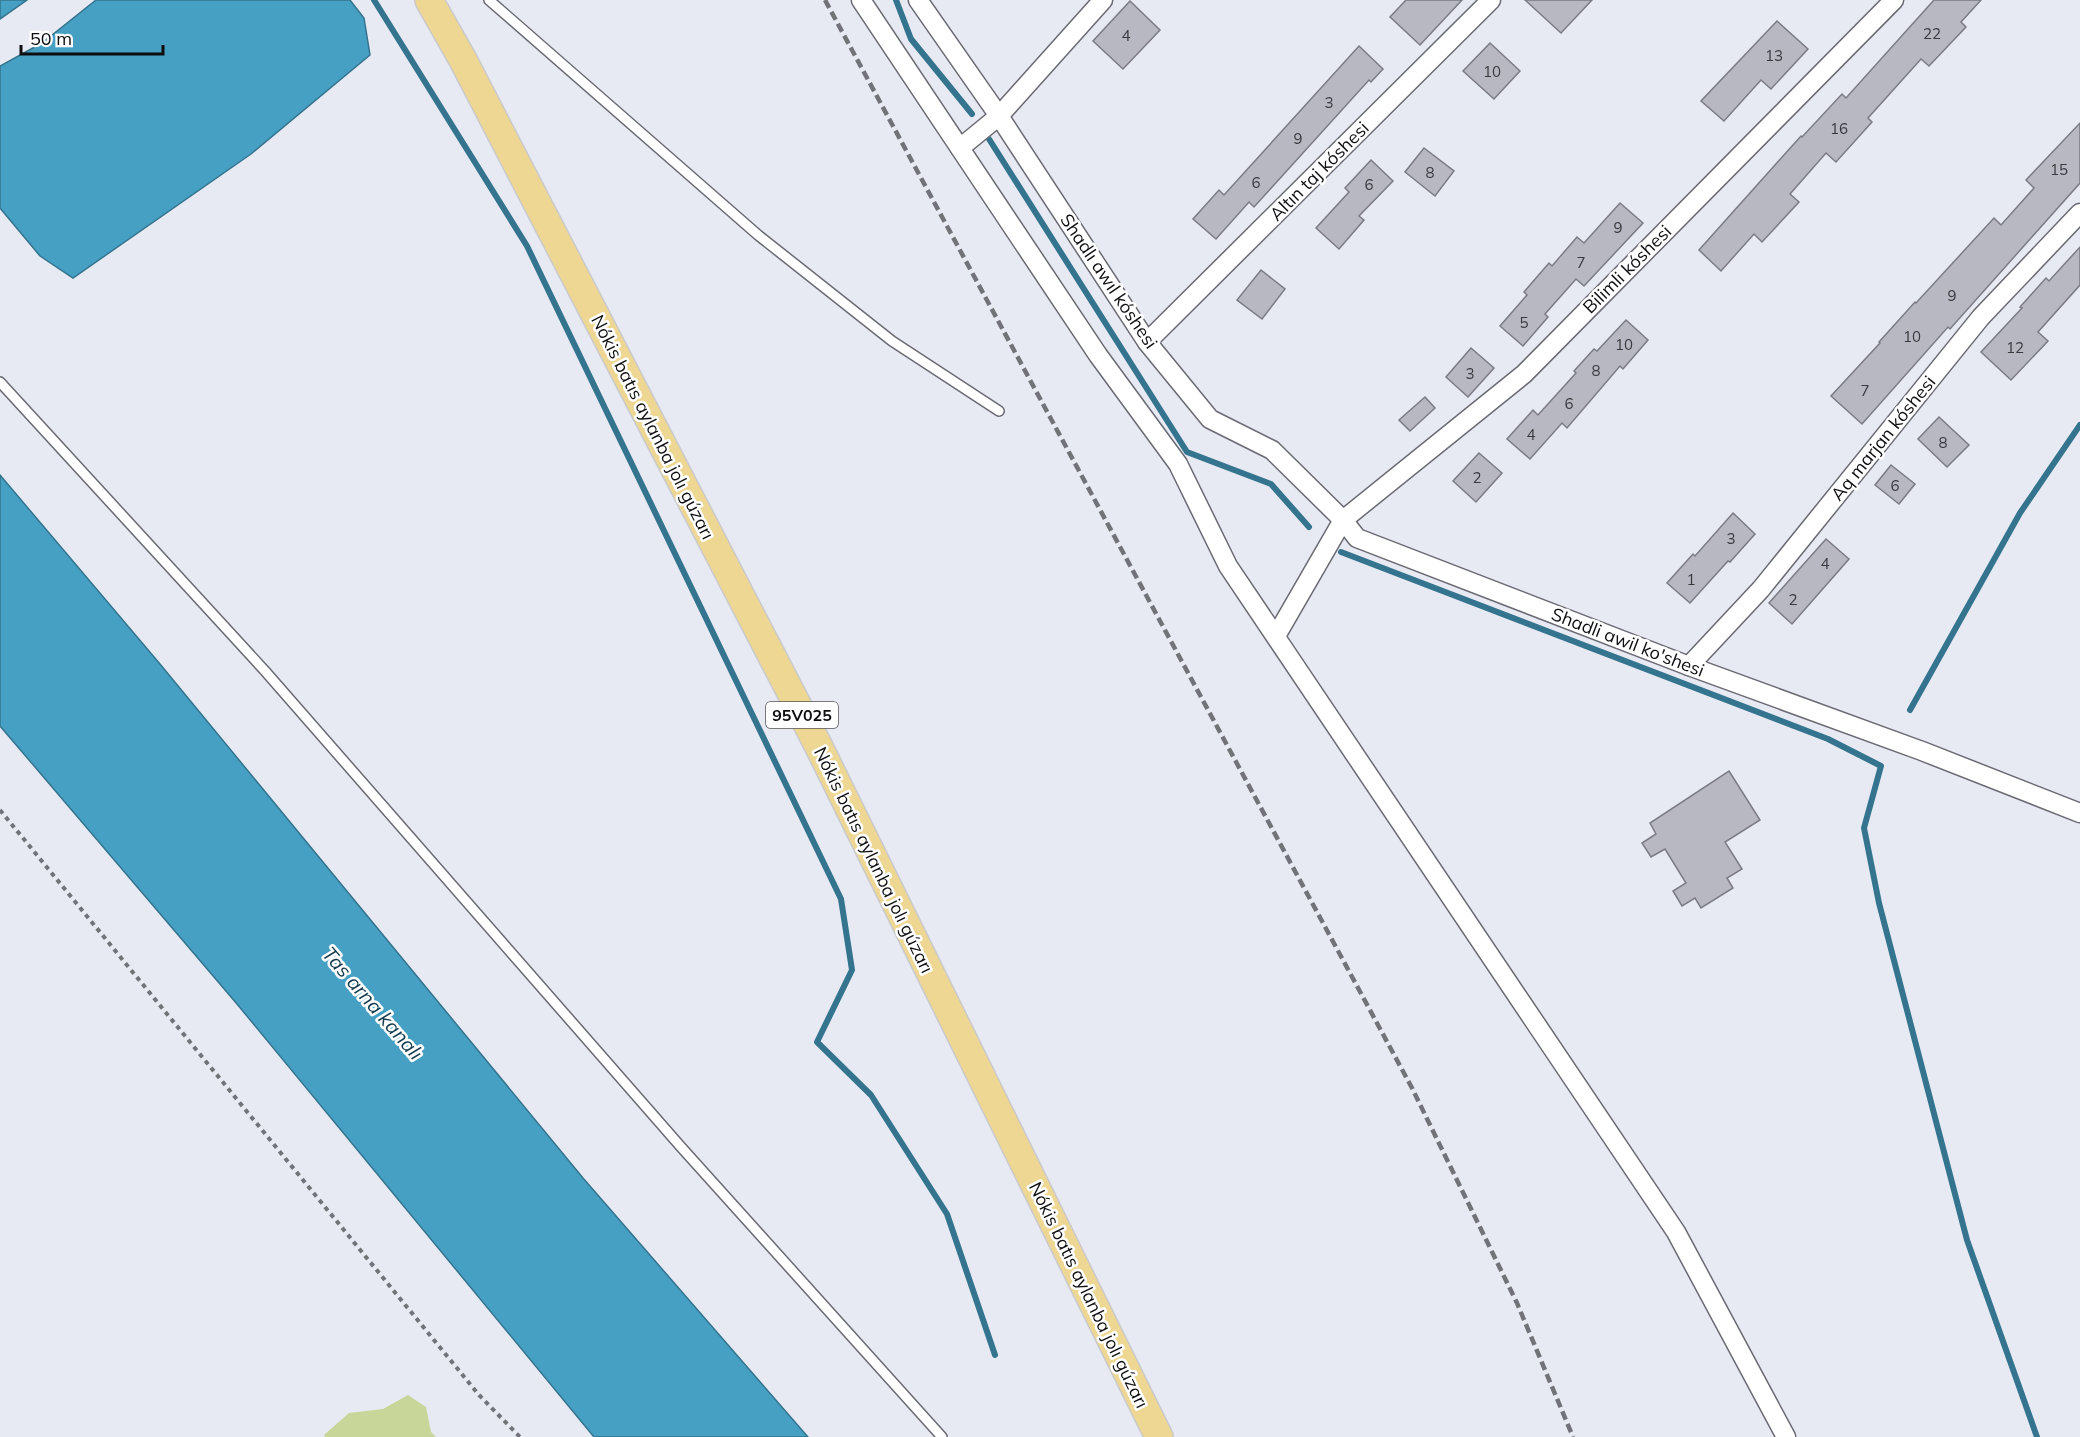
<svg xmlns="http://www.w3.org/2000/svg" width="2080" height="1437" font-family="Mulish,sans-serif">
<rect width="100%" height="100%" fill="#e8eaf3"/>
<polygon fill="#c8d699" points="408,1395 426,1407 431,1432 436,1437 325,1437 324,1435 349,1413 383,1409"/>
<g fill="#45a0c3" stroke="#34748e" stroke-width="1.5">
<polygon points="0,0 27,0 0,19"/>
<polygon points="96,0 350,0 364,18 370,55 251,154 73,278 40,256 0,208 0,66 42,43"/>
<polygon points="0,475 160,664 583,1178 808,1437 594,1437 237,1004 0,726"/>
</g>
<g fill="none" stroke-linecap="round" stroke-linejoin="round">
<g stroke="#34748e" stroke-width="6">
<polyline points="374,0 527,246 841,899 852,970 817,1042 871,1095 947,1214 995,1355"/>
<polyline points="896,0 911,39 972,114"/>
<polyline points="989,139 1187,452 1271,484 1309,527"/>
<polyline points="1341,552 1828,739 1881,766 1864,828 1879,903 1967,1240 2037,1437"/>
<polyline points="1910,710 2020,513 2080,425"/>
</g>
</g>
<g fill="#b7b8c1" stroke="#7a7b84" stroke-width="1.5">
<polygon points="1406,0 1462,0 1420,45 1390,17"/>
<polygon points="1525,0 1592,0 1561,33"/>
<polygon points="1934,0 1981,0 1961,22 1966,27 1929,66 1921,59 1868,118 1872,122 1836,162 1826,153 1790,194 1799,202 1762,242 1754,234 1721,271 1699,250 1801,136 1802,137 1842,94 1846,98"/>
<polygon points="1130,1 1160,30 1123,69 1093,41"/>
<polygon points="1777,21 1808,49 1771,89 1761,80 1724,121 1701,101"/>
<polygon points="1490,43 1520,71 1494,99 1463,71"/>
<polygon points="1359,46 1383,69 1371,82 1369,80 1254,207 1249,202 1216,239 1193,219 1219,190 1224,195"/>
<polygon points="2080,123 2080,183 1950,329 1948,327 1862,424 1831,396 1880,343 1879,342 1915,302 1916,303 1994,218 2001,225 2034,188 2026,180"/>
<polygon points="1424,148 1454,171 1435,196 1405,172"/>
<polygon points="1371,160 1393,181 1359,216 1364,220 1339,249 1316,228 1349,192 1345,188"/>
<polygon points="1620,203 1643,223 1584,286 1576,279 1545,314 1548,317 1523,346 1500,326 1527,295 1524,292 1549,263 1552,266 1577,237 1584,243"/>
<polygon points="2080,247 2080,285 2038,332 2048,341 2011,380 1981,352 2022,308 2020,307 2046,278 2049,281"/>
<polygon points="1261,270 1285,289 1262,319 1237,300"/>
<polygon points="1626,320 1648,340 1623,369 1620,366 1567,428 1562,423 1530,459 1507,439 1533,410 1538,415 1576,373 1574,371 1594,349 1597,351"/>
<polygon points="1471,348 1494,368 1468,397 1446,377"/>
<polygon points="1425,397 1435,408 1410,431 1399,420"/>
<polygon points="1939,417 1969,445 1947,467 1918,439"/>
<polygon points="1479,453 1502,473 1476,502 1453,481"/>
<polygon points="1891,465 1915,484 1899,504 1875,485"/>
<polygon points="1733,513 1755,534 1730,562 1728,561 1690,603 1667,583 1693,554 1695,556"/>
<polygon points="1826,539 1849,559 1792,624 1769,603"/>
<polygon points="1729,771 1760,820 1725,842 1742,869 1727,878 1733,888 1701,908 1695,898 1682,906 1673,891 1686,883 1665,849 1651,857 1642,843 1656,834 1650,823"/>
</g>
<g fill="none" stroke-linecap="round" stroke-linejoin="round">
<defs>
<g id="service">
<polyline points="489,0 758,235 892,341 999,411"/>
<polyline points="0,382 265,671 681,1147 942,1437"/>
</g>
<g id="minor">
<polyline points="861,0 1098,355 1178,464 1228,566 1676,1232 1786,1437"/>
<polyline points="918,0 999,116 1147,342 1210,419 1272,450 1343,520 1357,538 1689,666 1922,751 2080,813"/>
<polyline points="960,148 999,116 1103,0"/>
<polyline points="1147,342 1491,0"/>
<polyline points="1276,636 1343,520 1524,374 1894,0"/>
<polyline points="1689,666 1761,589 1981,317 2080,213"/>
</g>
<polyline id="primary" points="429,0 463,60 818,745 1159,1437"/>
</defs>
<use href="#service" stroke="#696a73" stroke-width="12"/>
<use href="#minor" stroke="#696a73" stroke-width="21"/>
<use href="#primary" stroke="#cacacb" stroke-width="30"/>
<polyline stroke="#727379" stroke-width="4" stroke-dasharray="4.5 4.5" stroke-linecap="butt" points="0,810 479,1395 520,1437"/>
<use href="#service" stroke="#fff" stroke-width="9"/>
<use href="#minor" stroke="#fff" stroke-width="18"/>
<use href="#primary" stroke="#eed693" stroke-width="27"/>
<polyline stroke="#727379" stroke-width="4.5" stroke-dasharray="9 4.5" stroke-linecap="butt" points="825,0 1412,1088 1517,1303 1573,1437"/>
</g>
<g text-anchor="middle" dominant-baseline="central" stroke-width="5" stroke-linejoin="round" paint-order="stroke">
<g font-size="15" fill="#38383d">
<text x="1932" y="33">22</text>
<text x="1126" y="35">4</text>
<text x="1774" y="55">13</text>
<text x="1492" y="71">10</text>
<text x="1329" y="102">3</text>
<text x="1839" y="128">16</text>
<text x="1298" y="138">9</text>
<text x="2059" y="169">15</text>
<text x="1430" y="172">8</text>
<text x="1256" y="182">6</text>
<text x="1369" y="184">6</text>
<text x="1618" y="227">9</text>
<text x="1581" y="262">7</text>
<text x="1952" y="295">9</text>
<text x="1524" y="322">5</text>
<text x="1912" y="336">10</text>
<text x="1624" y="344">10</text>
<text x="2015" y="347">12</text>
<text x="1596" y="370">8</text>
<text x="1470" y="373">3</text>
<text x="1865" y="390">7</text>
<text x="1569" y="403">6</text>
<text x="1531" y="434">4</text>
<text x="1943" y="442">8</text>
<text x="1477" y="477">2</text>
<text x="1895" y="485">6</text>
<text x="1731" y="538">3</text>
<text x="1825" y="563">4</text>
<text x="1691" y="579">1</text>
<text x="1793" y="599">2</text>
</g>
<rect fill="#fff" stroke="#565658" stroke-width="1.5" x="766" y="702" width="72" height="26" rx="4.5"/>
<g font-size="16" font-weight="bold" fill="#0e0e11">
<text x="802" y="715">95V025</text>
</g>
<g font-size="18" fill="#0e0e11" stroke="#fff">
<text transform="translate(1319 171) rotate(-45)">Altın taj kóshesi</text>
<text transform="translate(1627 269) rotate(-45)">Bilimli kóshesi</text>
<text transform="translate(1109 281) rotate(56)">Shadlı awıl kóshesi</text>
<text transform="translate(653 427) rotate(63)">Nókis batıs aylanba jolı gúzarı</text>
<text transform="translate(1883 438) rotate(-51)">Aq marjan kóshesi</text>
<text transform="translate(1628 642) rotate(21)">Shadli awil ko'shesi</text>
<text transform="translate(874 860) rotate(64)">Nókis batıs aylanba jolı gúzarı</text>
<text transform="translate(1089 1295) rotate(64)">Nókis batıs aylanba jolı gúzarı</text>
</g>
<g font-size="20" font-style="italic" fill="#133b4b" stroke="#fff">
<text transform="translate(373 1003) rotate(49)">Tas arna kanalı</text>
</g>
</g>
<path d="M21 45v9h142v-9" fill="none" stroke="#0e0e11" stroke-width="3"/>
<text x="30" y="45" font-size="18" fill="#0e0e11" stroke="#ffffff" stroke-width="4.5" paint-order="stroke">50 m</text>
</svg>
